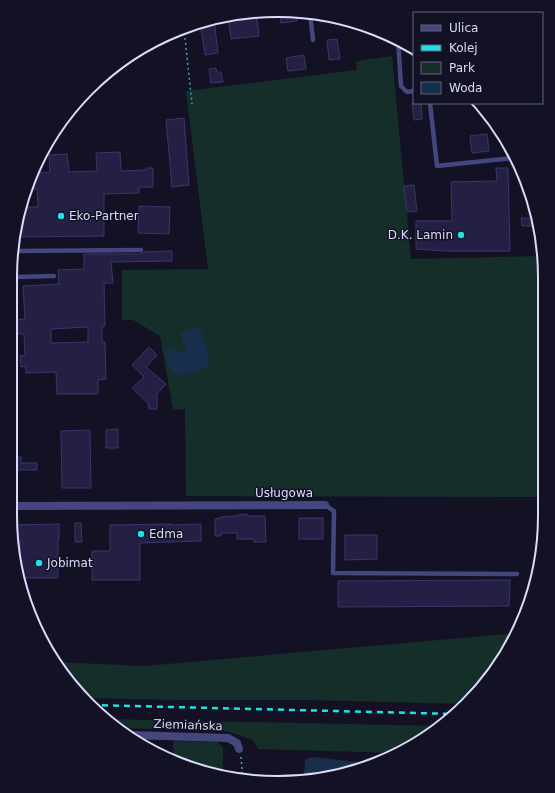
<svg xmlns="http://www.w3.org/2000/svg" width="555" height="793" font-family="'DejaVu Sans',sans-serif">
<rect width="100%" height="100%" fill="#131225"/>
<g fill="#162e2a">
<polygon points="392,56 411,259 543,256 544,497 186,496 185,409 173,410 160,336 133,320 122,320 122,270 208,269 186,91 357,70 356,61"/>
<polygon points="518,633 490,678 466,704 309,700 178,700 85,698 54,662 145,666"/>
<polygon points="105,719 440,726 399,753 258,749 253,740 227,731 119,728"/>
<polygon points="173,741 217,742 223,748 223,775 174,762"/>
</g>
<g fill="#172f4a">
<path d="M 193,328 L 198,329 C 203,333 204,339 206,345 C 210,360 213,367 196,371 C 192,372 186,375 181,375 C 165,374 158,337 180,352 L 185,350 C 187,344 180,340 181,333 Z"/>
<polygon points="311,757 358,762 363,766 329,778 302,779 304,776 305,760"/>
</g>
<g fill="#242043" stroke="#3b356c" fill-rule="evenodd">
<polygon points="280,11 296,11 297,21 281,23"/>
<polygon points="242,12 256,12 259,36 231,39 228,16"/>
<polygon points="320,15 342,18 342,21 320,22"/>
<polygon points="214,19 218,53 205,55 200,22"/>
<polygon points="337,39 340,59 329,60 327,40"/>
<polygon points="304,55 306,69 288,71 286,58"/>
<polygon points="216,68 217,72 221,72 223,82 211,83 209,69"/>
<polygon points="412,103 421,103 422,119 414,120"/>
<polygon points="184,118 189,185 172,187 166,120"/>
<polygon points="487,134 489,151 472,153 470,136"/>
<polygon points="120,152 121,171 146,170 146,168 153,168 153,187 139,187 139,193 104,194 104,236 15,237 15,225 22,207 38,207 37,189 29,189 35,173 50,172 49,155 67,154 69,172 97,171 96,153"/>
<polygon points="496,168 508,168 510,251 445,251 416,249 416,221 452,221 451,182 497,181"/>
<polygon points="414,185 417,211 407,212 404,186"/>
<polygon points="139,206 170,207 169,234 138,233"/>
<polygon points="521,218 535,218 535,226 522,226"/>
<path d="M 172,251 L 172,261 L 111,262 L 113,283 L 104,283 L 105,326 L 102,327 L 102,342 L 105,342 L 106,379 L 98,380 L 98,394 L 57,394 L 56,372 L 26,373 L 26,366 L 21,367 L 20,356 L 25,355 L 24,334 L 13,334 L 13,320 L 25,319 L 23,286 L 59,284 L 58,270 L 84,269 L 84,254 L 141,254 L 144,252 ZM 88,327 L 88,342 L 51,343 L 51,329 Z"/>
<polygon points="149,347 157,355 146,367 166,384 157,394 157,409 149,409 148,403 132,388 144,377 132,365"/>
<polygon points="118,429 118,448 106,448 106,430"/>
<polygon points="90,430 91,488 62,488 61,431"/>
<polygon points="21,457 21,463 37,463 37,470 11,470 11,458"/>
<polygon points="247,514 247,516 265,516 266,542 254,542 254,539 237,539 237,533 221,533 221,536 215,536 215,519 220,518 220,517 237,516 237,515"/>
<rect x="299" y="518" width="24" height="21"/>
<polygon points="75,523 81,523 82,542 75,542"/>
<polygon points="59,524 59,540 58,540 58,578 20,578 20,541 13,541 11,525"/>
<polygon points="171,524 171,525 201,524 201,541 140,543 140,580 92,580 92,551 110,551 110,525"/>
<polygon points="345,535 377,535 377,559 345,560"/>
<polygon points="510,580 509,606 338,607 338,581"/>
</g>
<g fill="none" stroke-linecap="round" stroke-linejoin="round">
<g stroke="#3faa99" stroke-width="1.5" stroke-dasharray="2 3" stroke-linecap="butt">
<polyline points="184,28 192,104"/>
<polyline points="241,757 243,781"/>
</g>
<g stroke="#43477e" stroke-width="4.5">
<polyline points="310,13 313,40"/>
<polyline points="398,39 401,86 407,92 414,91"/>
<polyline points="430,103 437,166 513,158"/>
<polyline points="15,251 141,250"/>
<polyline points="14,277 54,276"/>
<polyline points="325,505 334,511 333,573 517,574"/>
</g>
<g stroke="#43477e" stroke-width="8">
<polyline points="10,506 325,505"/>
<polyline points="131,735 228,738 237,743 239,749"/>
</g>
<polyline stroke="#1ee3e2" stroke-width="2.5" stroke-dasharray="6 5" stroke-linecap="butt" points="91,705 456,714"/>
</g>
<g fill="#1ee3e2" stroke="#131225" stroke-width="1.5">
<circle cx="61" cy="216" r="4"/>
<circle cx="461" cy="235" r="4"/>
<circle cx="141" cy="534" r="4"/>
<circle cx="39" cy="563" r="4"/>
</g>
<g text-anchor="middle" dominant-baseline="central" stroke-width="3" stroke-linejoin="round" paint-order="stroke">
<g font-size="12" fill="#dbdafa" stroke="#131225" text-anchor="start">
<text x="69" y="216">Eko-Partner</text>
<text x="453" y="235" text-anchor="end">D.K. Lamin</text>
<text x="149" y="534">Edma</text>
<text x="47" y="563">Jobimat</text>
</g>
<g font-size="12" fill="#dbdafa" stroke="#131225">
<text x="284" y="493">Usługowa</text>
<text transform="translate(188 725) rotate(2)">Ziemiańska</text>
</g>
</g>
<path d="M0 0H555V793H0ZM277 17H278A260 260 0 0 1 538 277V516A260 260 0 0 1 278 776H277A260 260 0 0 1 17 516V277A260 260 0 0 1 277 17Z" fill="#131225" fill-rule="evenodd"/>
<path fill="none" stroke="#dbdafa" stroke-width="2" d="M277 17H278A260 260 0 0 1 538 277V516A260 260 0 0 1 278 776H277A260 260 0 0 1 17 516V277A260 260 0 0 1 277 17Z"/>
<rect x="413" y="12" width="130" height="92" fill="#131225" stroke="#63627a"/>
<rect x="421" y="25" width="20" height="6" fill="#43477e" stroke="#63627a"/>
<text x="449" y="32" font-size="12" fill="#dbdafa">Ulica</text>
<rect x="421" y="45" width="20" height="6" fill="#1ee3e2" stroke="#63627a"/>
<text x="449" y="52" font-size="12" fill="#dbdafa">Kolej</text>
<rect x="421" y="62" width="20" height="12" fill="#162e2a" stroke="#63627a"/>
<text x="449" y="72" font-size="12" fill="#dbdafa">Park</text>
<rect x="421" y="82" width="20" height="12" fill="#172f4a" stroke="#63627a"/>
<text x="449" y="92" font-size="12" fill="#dbdafa">Woda</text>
</svg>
